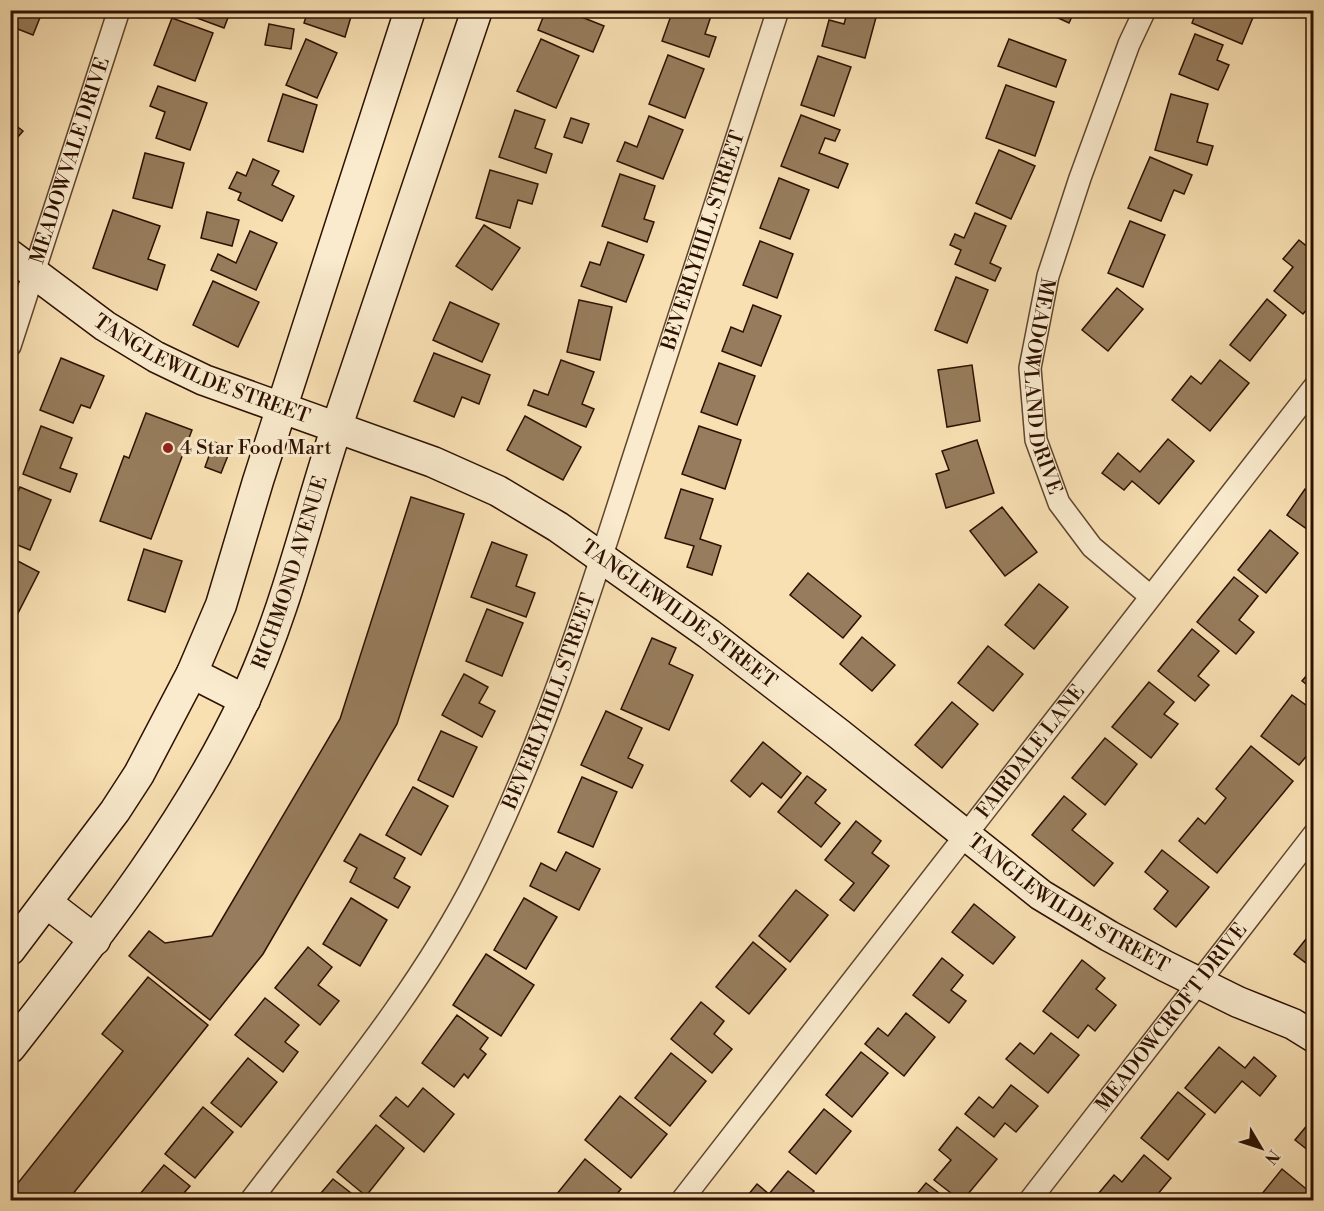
<svg xmlns="http://www.w3.org/2000/svg" width="1324" height="1211" font-family="'Libre Bodoni',serif">
<rect width="100%" height="100%" fill="#f8e0b3"/>
<filter id="stains"><feTurbulence type="fractalNoise" baseFrequency=".00333" numOctaves="4"/><feColorMatrix values="0 0 0 0 .2 0 0 0 0 .09 0 0 0 0 .02 0 0 0 .5 -.17"/></filter>
<radialGradient id="worn" r=".72"><stop offset=".6" stop-color="#630" stop-opacity="0"/><stop offset="1" stop-color="#630" stop-opacity=".3"/></radialGradient>
<g fill="#977d5d" stroke="#2d1100" stroke-width="1.5">
<polygon points="10,10 43,10 33,35 10,26"/>
<polygon points="191,10 231,10 224,28 189,15"/>
<polygon points="308,10 353,10 345,37 304,23"/>
<polygon points="546,10 581,10 579,16 604,26 593,52 538,30"/>
<polygon points="673,10 713,10 705,34 716,37 709,57 662,41"/>
<polygon points="848,10 878,10 865,58 822,46 829,20 844,24"/>
<polygon points="1041,10 1075,10 1069,23"/>
<polygon points="1197,10 1256,10 1242,44 1192,23"/>
<polygon points="172,18 213,33 195,81 154,65"/>
<polygon points="269,24 294,29 291,49 265,45"/>
<polygon points="1195,34 1223,45 1217,60 1229,65 1218,90 1179,74"/>
<polygon points="306,39 337,53 317,98 286,85"/>
<polygon points="541,39 579,56 556,108 517,91"/>
<polygon points="1009,39 1066,60 1056,87 998,66"/>
<polygon points="668,55 704,69 685,118 649,104"/>
<polygon points="818,56 851,67 834,116 801,105"/>
<polygon points="1006,85 1054,102 1035,156 986,138"/>
<polygon points="158,86 207,103 190,150 156,138 165,112 150,106"/>
<polygon points="283,94 317,105 303,152 268,141"/>
<polygon points="1171,94 1208,104 1197,142 1213,146 1207,165 1155,150"/>
<polygon points="515,110 545,120 535,148 552,154 546,173 499,157"/>
<polygon points="801,115 840,130 835,141 825,138 819,153 848,164 838,188 781,166"/>
<polygon points="649,116 683,130 663,179 617,161 625,142 637,147"/>
<polygon points="571,118 589,124 582,143 564,137"/>
<polygon points="10,121 23,131 10,146"/>
<polygon points="999,150 1035,166 1011,219 976,203"/>
<polygon points="145,153 184,163 172,208 133,198"/>
<polygon points="1150,157 1192,175 1184,194 1174,190 1161,221 1128,208"/>
<polygon points="253,159 279,171 272,185 294,196 282,221 238,200 241,193 229,188 237,172 246,176"/>
<polygon points="490,170 538,184 532,204 518,200 510,228 476,218"/>
<polygon points="620,174 655,186 644,219 654,222 647,242 602,226"/>
<polygon points="779,178 809,190 790,239 760,228"/>
<polygon points="113,210 160,226 148,259 165,265 157,290 93,268"/>
<polygon points="207,212 239,220 232,246 201,238"/>
<polygon points="975,213 1006,226 990,263 1001,268 995,281 955,264 961,250 950,245 955,234 964,238"/>
<polygon points="1130,221 1165,235 1143,287 1108,273"/>
<polygon points="484,225 520,248 492,290 456,266"/>
<polygon points="250,231 277,243 256,290 211,270 218,254 236,263"/>
<polygon points="1299,240 1314,252 1314,301 1303,314 1274,291 1293,267 1283,259"/>
<polygon points="760,241 793,254 777,298 743,285"/>
<polygon points="608,242 644,255 626,302 581,286 590,262 600,265"/>
<polygon points="956,277 988,290 967,343 935,330"/>
<polygon points="213,281 259,302 238,347 193,325"/>
<polygon points="1117,288 1143,309 1108,351 1082,330"/>
<polygon points="1267,299 1286,315 1250,361 1230,345"/>
<polygon points="579,300 612,307 600,360 567,352"/>
<polygon points="450,302 499,324 482,362 433,340"/>
<polygon points="753,305 781,316 761,366 722,351 731,327 743,332"/>
<polygon points="434,353 490,375 479,404 462,397 454,417 414,401"/>
<polygon points="61,358 104,376 90,408 81,405 73,423 40,410"/>
<polygon points="561,360 594,372 582,404 594,409 586,427 528,405 534,390 548,395"/>
<polygon points="1220,360 1249,383 1210,431 1172,400 1191,376 1201,384"/>
<polygon points="719,363 755,376 737,425 701,412"/>
<polygon points="972,365 980,421 947,427 938,370"/>
<polygon points="146,413 192,430 151,539 100,521 124,456 129,458"/>
<polygon points="525,416 581,447 563,480 507,450"/>
<polygon points="41,426 72,438 60,468 77,474 70,492 23,474"/>
<polygon points="699,426 741,440 725,489 682,474"/>
<polygon points="1168,439 1194,461 1159,504 1132,481 1124,490 1102,473 1118,453 1140,472"/>
<polygon points="977,440 994,493 946,508 936,474 949,470 942,451"/>
<polygon points="214,442 231,448 221,473 205,467"/>
<polygon points="20,487 51,500 30,550 10,542 10,510"/>
<polygon points="681,489 713,499 700,539 721,546 712,575 687,567 694,546 665,538"/>
<polygon points="1305,489 1314,495 1314,534 1287,515"/>
<polygon points="411,497 464,514 397,724 263,954 210,1020 129,956 149,931 165,943 212,936 340,719"/>
<polygon points="1002,507 1037,552 1005,576 970,531"/>
<polygon points="1270,530 1298,553 1266,593 1238,570"/>
<polygon points="492,542 527,555 516,586 535,593 526,617 471,597"/>
<polygon points="144,549 182,561 165,612 128,600"/>
<polygon points="10,557 39,572 14,621 10,619"/>
<polygon points="808,573 861,616 843,638 790,595"/>
<polygon points="1234,577 1258,596 1239,620 1254,632 1236,654 1197,622"/>
<polygon points="1039,584 1068,607 1034,649 1005,625"/>
<polygon points="487,609 523,623 502,676 466,661"/>
<polygon points="1192,629 1219,651 1198,676 1209,685 1195,701 1158,671"/>
<polygon points="862,637 895,665 872,691 840,664"/>
<polygon points="652,638 676,648 669,664 693,675 669,730 621,709"/>
<polygon points="988,646 1023,674 993,711 958,683"/>
<polygon points="1314,667 1314,690 1302,681"/>
<polygon points="464,674 488,687 479,703 495,711 482,737 442,715"/>
<polygon points="1149,682 1174,702 1164,714 1178,724 1151,758 1112,727"/>
<polygon points="1292,695 1314,711 1314,732 1308,740 1314,744 1314,747 1299,765 1261,736"/>
<polygon points="952,702 978,724 942,768 915,745"/>
<polygon points="606,711 642,728 628,758 643,765 632,788 581,765"/>
<polygon points="441,731 477,747 453,797 418,780"/>
<polygon points="1105,738 1137,764 1105,805 1072,778"/>
<polygon points="763,742 801,773 781,798 762,783 750,797 731,781"/>
<polygon points="1251,746 1293,781 1217,873 1179,841 1198,818 1205,824 1226,798 1216,789"/>
<polygon points="807,776 826,790 815,803 840,823 821,847 778,812"/>
<polygon points="582,777 617,792 593,847 558,832"/>
<polygon points="413,787 448,806 421,855 386,835"/>
<polygon points="1064,796 1086,814 1072,830 1113,863 1094,886 1032,835"/>
<polygon points="856,821 881,841 872,853 889,866 854,911 840,900 854,883 825,860"/>
<polygon points="360,834 405,858 394,878 410,887 398,908 350,882 357,868 344,861"/>
<polygon points="1162,850 1209,887 1176,927 1154,909 1168,891 1145,872"/>
<polygon points="566,852 600,869 579,910 530,886 541,863 556,871"/>
<polygon points="796,890 828,915 790,962 759,936"/>
<polygon points="351,898 387,920 360,966 323,944"/>
<polygon points="524,898 557,917 526,969 494,950"/>
<polygon points="974,904 1015,937 993,964 952,932"/>
<polygon points="1314,929 1314,969 1294,954"/>
<polygon points="753,942 786,969 749,1014 716,987"/>
<polygon points="308,947 332,967 318,985 339,1001 320,1025 275,988"/>
<polygon points="486,954 534,985 501,1036 453,1005"/>
<polygon points="942,958 963,975 951,990 966,1001 949,1023 913,995"/>
<polygon points="1082,960 1105,978 1096,989 1116,1005 1095,1031 1088,1025 1078,1038 1043,1011"/>
<polygon points="148,977 208,1025 68,1200 19,1200 10,1193 123,1051 102,1034"/>
<polygon points="265,998 299,1025 285,1042 298,1052 283,1072 235,1035"/>
<polygon points="701,1002 724,1021 714,1034 732,1049 712,1073 671,1039"/>
<polygon points="906,1013 935,1037 904,1076 865,1044 878,1028 888,1036"/>
<polygon points="457,1015 488,1038 480,1049 486,1054 468,1078 464,1074 454,1087 422,1063"/>
<polygon points="1051,1033 1079,1055 1048,1093 1006,1059 1020,1043 1034,1054"/>
<polygon points="1219,1047 1245,1068 1254,1057 1276,1076 1260,1096 1242,1081 1215,1113 1185,1088"/>
<polygon points="861,1052 888,1073 852,1117 826,1095"/>
<polygon points="671,1053 706,1081 670,1126 635,1098"/>
<polygon points="248,1058 277,1082 241,1127 211,1103"/>
<polygon points="1011,1085 1038,1106 1016,1132 1005,1123 994,1137 965,1114 979,1097 993,1108"/>
<polygon points="423,1088 454,1114 424,1152 380,1116 396,1097 408,1107"/>
<polygon points="1178,1092 1205,1114 1168,1160 1141,1138"/>
<polygon points="620,1096 667,1134 631,1178 585,1140"/>
<polygon points="203,1107 233,1132 195,1178 165,1154"/>
<polygon points="824,1109 851,1131 816,1174 789,1152"/>
<polygon points="1314,1117 1314,1155 1295,1140"/>
<polygon points="376,1125 404,1148 366,1196 337,1172"/>
<polygon points="957,1127 997,1159 963,1200 960,1200 934,1180 951,1160 939,1150"/>
<polygon points="1144,1155 1171,1178 1153,1200 1108,1200 1099,1193 1114,1175 1122,1182"/>
<polygon points="585,1159 621,1189 612,1200 552,1200"/>
<polygon points="164,1165 190,1186 178,1200 135,1200"/>
<polygon points="1282,1169 1310,1192 1304,1200 1257,1200"/>
<polygon points="788,1171 814,1191 806,1200 744,1200 757,1184 769,1194"/>
<polygon points="333,1179 360,1200 315,1200"/>
<polygon points="926,1183 948,1200 912,1200"/>
</g>
<g fill="none" stroke-linecap="round" stroke-linejoin="round">
<defs>
<g id="street">
<path id="s1" d="M 1145,10 L 1129,44 L 1080,178 L 1048,276 L 1030,368 L 1036,440 L 1059,503 L 1092,547 L 1150,596"/>
<path id="s2" d="M 10,346 L 119,10"/>
<path id="s3" d="M 251,1200 C 330,1096 418,993 477,876 C 543,744 587,603 632,462 C 680,312 729,161 778,10"/>
<path id="s4" d="M 682,1200 L 1314,387"/>
<path id="s5" d="M 1030,1200 L 1314,834"/>
</g>
<g id="secondary">
<path id="s6" d="M 10,255 L 105,326 L 156,357 L 204,380 L 433,462 L 498,491 L 558,527 L 709,634 L 839,734 L 1041,895 L 1109,936 L 1165,966 L 1238,1002 L 1293,1024 L 1314,1037"/>
<polyline points="192,673 245,700"/>
<polyline points="47,903 95,940"/>
<polyline points="10,950 115,811 139,774 192,673 221,605 258,481 410,10"/>
<path id="s7" d="M 10,1048 C 97,937 185,827 245,699 C 286,612 307,517 337,426 C 383,287 431,149 477,10"/>
</g>
</defs>
<use href="#street" stroke="#60452d" stroke-width="24"/>
<use href="#secondary" stroke="#2d1100" stroke-width="33"/>
<use href="#street" stroke="#faebce" stroke-width="21"/>
<use href="#secondary" stroke="#faebce" stroke-width="30"/>
</g>
<circle fill="#8f2418" stroke="#faebce" stroke-width="2" cx="168" cy="448" r="6"/>
<g text-anchor="middle" dominant-baseline="central" stroke-width="6" stroke-linejoin="round" paint-order="stroke">
<g font-size="20" fill="#2d1100" stroke="#faebce">
<text stroke="none"><textPath href="#s2" startOffset="195">MEADOWVALE DRIVE</textPath></text>
<text stroke="none"><textPath href="#s3" startOffset="1071">BEVERLYHILL STREET</textPath></text>
<text stroke="none"><textPath href="#s6" startOffset="225">TANGLEWILDE STREET</textPath></text>
<text stroke="none"><textPath href="#s1" startOffset="396">MEADOWLAND DRIVE</textPath></text>
<text stroke="none"><textPath href="#s7" startOffset="556">RICHMOND AVENUE</textPath></text>
<text stroke="none"><textPath href="#s6" startOffset="765">TANGLEWILDE STREET</textPath></text>
<text stroke="none"><textPath href="#s3" startOffset="585">BEVERLYHILL STREET</textPath></text>
<text stroke="none"><textPath href="#s4" startOffset="568">FAIRDALE LANE</textPath></text>
<text stroke="none"><textPath href="#s6" startOffset="1251">TANGLEWILDE STREET</textPath></text>
<text stroke="none"><textPath href="#s5" startOffset="231">MEADOWCROFT DRIVE</textPath></text>
</g>
<g font-size="20" fill="#2d1100" stroke="#faebce" text-anchor="start">
<text x="180" y="448">4 Star Food Mart</text>
</g>
</g>
<rect width="1324" height="1211" fill="none" stroke="#f8e0b3" stroke-width="36"/>
<rect x="12" y="12" width="1300" height="1187" fill="none" stroke="#2d1100" stroke-width="3"/>
<rect x="18" y="18" width="1288" height="1175" fill="none" stroke="#2d1100" stroke-width="1.5"/>
<g transform="translate(1261 1148) rotate(129)" stroke="#faebce" stroke-width="4.5" paint-order="stroke">
<path d="M0-4.5L10 22L0 15L-10 22Z" fill="#2d1100"/>
<text y="-9" font-size="16" font-weight="bold" text-anchor="middle" fill="#2d1100">N</text>
</g>
<rect width="100%" height="100%" filter="url(#stains)"/>
<rect width="100%" height="100%" fill="url(#worn)"/>
</svg>
